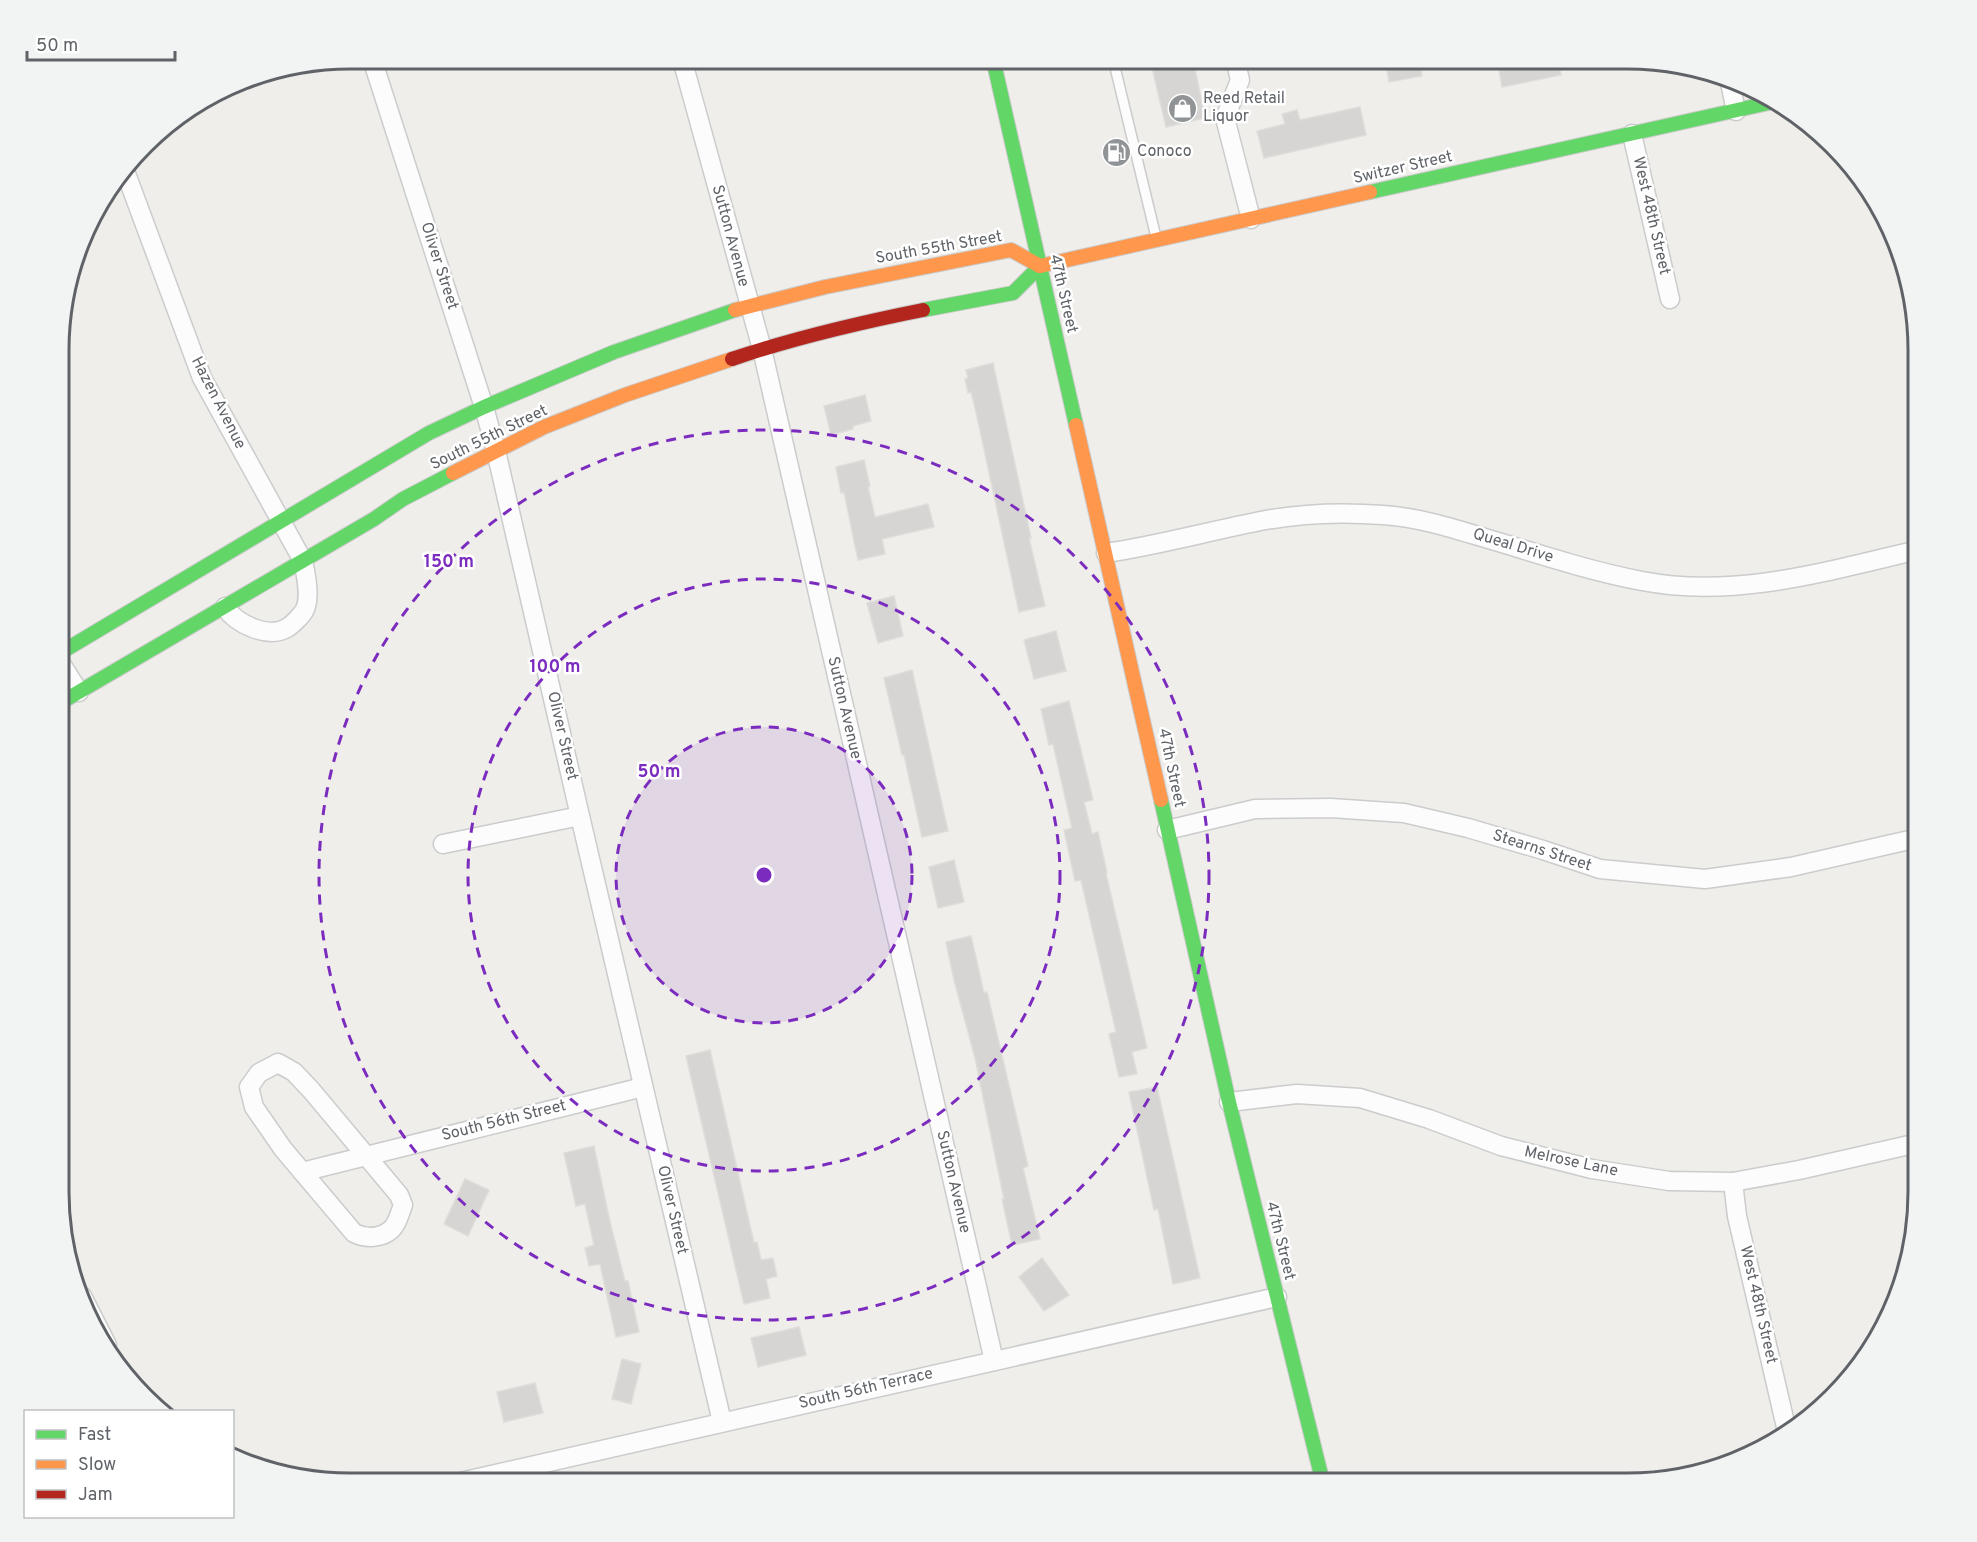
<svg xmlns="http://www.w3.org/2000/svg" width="1977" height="1542" font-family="Overpass,sans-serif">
<rect width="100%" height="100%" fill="#efeeea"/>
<g fill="#d6d5d3" stroke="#deddd9" stroke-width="1.5">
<polygon points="1150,59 1193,59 1205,118 1166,127"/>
<polygon points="1385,59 1419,59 1422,76 1389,82"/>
<polygon points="1497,59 1558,59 1561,75 1502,87"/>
<polygon points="1360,107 1366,135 1264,158 1257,131 1285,124 1282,114 1297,110 1300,120"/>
<polygon points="993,363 1031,538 1029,538 1045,606 1019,612 976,412 971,392 968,393 965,379 968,378 966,370"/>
<polygon points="865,395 871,421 853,426 853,429 831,435 824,406"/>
<polygon points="864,460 870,486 868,487 875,517 928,504 934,527 882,539 885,554 858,560 844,492 841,493 836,467"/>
<polygon points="894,596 903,636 878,643 867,603"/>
<polygon points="1056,631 1066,671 1034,679 1024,640"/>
<polygon points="912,670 948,831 922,837 904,755 902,755 884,678"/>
<polygon points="1069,701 1093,800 1084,802 1092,834 1098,832 1107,873 1106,874 1147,1048 1132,1052 1137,1074 1119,1077 1109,1034 1116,1032 1081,880 1075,881 1064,830 1072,828 1053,744 1049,745 1041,709"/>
<polygon points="954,860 964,902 938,908 929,867"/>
<polygon points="971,936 984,993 987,992 1028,1166 1023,1168 1040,1239 1012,1245 1002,1199 1004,1199 975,1058 954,980 946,942"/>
<polygon points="710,1050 754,1243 757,1242 761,1260 773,1258 777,1276 766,1279 770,1298 744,1304 686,1056"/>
<polygon points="1157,1087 1200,1278 1173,1284 1158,1209 1154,1210 1129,1092"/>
<polygon points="594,1146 610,1222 625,1281 628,1281 639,1332 616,1337 600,1264 589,1266 585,1248 594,1245 585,1204 576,1206 564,1153"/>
<polygon points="465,1179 489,1190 468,1236 444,1224"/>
<polygon points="1042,1258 1069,1295 1044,1311 1019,1277"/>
<polygon points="799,1327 806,1355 758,1367 751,1338"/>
<polygon points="622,1359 641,1364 631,1404 612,1399"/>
<polygon points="535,1383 543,1413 504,1422 497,1392"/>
</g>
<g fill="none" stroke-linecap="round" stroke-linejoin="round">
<defs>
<polyline id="lane" points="1113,59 1156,237"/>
<g id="street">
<polyline points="372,59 484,407 496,451 580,816 722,1422"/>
<polyline points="682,59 762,349 994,1361"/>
<polyline points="1235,59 1240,80 1225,118 1251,219"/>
<polyline points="1729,78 1736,111"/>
<polyline points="1632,134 1670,299"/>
<path d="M 125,171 L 202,378 L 303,561 C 306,574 311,600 304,611 C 301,616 292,625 287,628 C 268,639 236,624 225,607"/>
<path d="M 1106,553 C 1160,545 1213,530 1266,520 C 1305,513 1344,512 1383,515 C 1417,517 1452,528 1485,538 C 1536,553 1589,571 1642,581 C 1735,599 1828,571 1918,550"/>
<polyline points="60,662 79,692"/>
<polyline points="1167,830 1255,809 1331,808 1404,813 1468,828 1543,850 1600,869 1705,879 1791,867 1918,838"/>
<polyline points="443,844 580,816"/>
<path d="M 278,1063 L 294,1072 L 311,1090 L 399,1195 L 403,1205 C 401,1210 399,1217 396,1223 C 388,1238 368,1240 354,1233 L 283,1149 L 254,1107 L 249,1087 L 259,1073 Z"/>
<polyline points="1229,1102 1297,1094 1360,1098 1429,1119 1501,1146 1592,1169 1669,1181 1733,1182 1799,1170 1918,1143"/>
<polyline points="302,1172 643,1087"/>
<polyline points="1733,1182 1737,1216 1786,1427"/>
<polyline points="82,1296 107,1345"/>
<polyline points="456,1483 1277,1297"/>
</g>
<g id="fast">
<polyline points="993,59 1076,425"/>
<polyline points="1370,192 1773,102"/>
<polyline points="923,310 1013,293 1040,266"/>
<polyline points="60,653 429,433 484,407 614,352 735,310"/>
<polyline points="60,703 374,519 403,499 453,473"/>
<polyline points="1161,800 1229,1102 1323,1483"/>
</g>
<g id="slow">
<polyline points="1040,266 1370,192"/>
<polyline points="735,310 825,287 1011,250 1040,266"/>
<polyline points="1076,425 1161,800"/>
<polyline points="453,473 544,427 625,395 732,359"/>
</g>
<path id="jam" d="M 732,359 C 794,338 858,323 923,310"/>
</defs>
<use href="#lane" stroke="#cbcccc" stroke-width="12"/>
<use href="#street" stroke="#cbcccc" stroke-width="21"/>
<use href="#fast" stroke="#cacacb" stroke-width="16"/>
<use href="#slow" stroke="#cacacb" stroke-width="16"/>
<use href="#jam" stroke="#cacacb" stroke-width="16"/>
<use href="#lane" stroke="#fdfcfc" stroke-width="9"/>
<use href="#street" stroke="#fdfcfc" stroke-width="18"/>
<use href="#fast" stroke="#63d668" stroke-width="14"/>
<use href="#slow" stroke="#ff974d" stroke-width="14"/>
<use href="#jam" stroke="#b3261e" stroke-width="14"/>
</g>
<circle cx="764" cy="875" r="148" fill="#7b2cbf" fill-opacity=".12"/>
<g fill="none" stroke="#7b2cbf" stroke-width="3" stroke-dasharray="10 8">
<circle cx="764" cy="875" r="148"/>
<circle cx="764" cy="875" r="296"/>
<circle cx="764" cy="875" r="445"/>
</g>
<defs>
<symbol id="shop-disc" viewBox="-11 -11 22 22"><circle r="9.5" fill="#919496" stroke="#fff"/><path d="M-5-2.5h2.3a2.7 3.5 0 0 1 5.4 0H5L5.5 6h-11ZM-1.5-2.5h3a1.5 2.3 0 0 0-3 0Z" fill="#fff"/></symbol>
<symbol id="fuel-disc" viewBox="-11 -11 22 22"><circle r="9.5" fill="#919496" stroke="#fff"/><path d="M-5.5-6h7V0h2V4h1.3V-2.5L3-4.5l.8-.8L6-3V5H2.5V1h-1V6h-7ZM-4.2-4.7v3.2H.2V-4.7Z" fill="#fff"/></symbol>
</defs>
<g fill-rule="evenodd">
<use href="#shop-disc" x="1166" y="92" width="33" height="33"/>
<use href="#fuel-disc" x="1100" y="136" width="33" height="33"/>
</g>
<g text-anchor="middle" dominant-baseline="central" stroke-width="5" stroke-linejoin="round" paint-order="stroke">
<g font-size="16" fill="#5f6368" stroke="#fff" text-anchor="start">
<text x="1203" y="99">Reed Retail<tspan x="1203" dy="18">Liquor</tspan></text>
<text x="1137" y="152">Conoco</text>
</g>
<g font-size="16" fill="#5f6368" stroke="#fff">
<text transform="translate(1403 168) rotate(-13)">Switzer Street</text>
<text transform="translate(1651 216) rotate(77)">West 48th Street</text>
<text transform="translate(730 236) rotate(75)">Sutton Avenue</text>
<text transform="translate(939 248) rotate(-10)">South 55th Street</text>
<text transform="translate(439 266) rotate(72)">Oliver Street</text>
<text transform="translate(1063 294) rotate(77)">47th Street</text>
<text transform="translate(218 403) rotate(63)">Hazen Avenue</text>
<text transform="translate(489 438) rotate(-26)">South 55th Street</text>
<text transform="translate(1513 546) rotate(17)">Queal Drive</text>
<text transform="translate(844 708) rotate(77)">Sutton Avenue</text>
<text transform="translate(562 736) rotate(77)">Oliver Street</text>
<text transform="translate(1171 768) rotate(78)">47th Street</text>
<text transform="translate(1542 851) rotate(18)">Stearns Street</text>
<text transform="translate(504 1121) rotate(-14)">South 56th Street</text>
<text transform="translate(1571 1162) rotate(12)">Melrose Lane</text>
<text transform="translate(953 1182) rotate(77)">Sutton Avenue</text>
<text transform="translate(672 1210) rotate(77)">Oliver Street</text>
<text transform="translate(1280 1241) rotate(76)">47th Street</text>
<text transform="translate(1758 1305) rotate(77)">West 48th Street</text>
<text transform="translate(866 1389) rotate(-13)">South 56th Terrace</text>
</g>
</g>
<path d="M0 0H1977V1542H0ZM350 69H1627A281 281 0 0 1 1908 350V1192A281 281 0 0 1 1627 1473H350A281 281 0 0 1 69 1192V350A281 281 0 0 1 350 69Z" fill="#f2f3f3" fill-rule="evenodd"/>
<path fill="none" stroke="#5f6368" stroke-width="3" d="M350 69H1627A281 281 0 0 1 1908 350V1192A281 281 0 0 1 1627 1473H350A281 281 0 0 1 69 1192V350A281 281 0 0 1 350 69Z"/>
<circle cx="764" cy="875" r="9" fill="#7b2cbf" stroke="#fff" stroke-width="3"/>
<g font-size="18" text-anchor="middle" font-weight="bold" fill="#7b2cbf" stroke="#fff" stroke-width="5" stroke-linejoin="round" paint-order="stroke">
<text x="449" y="567">150 m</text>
<text x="555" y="672">100 m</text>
<text x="659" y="777">50 m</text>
</g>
<rect x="24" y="1410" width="210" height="108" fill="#ffffff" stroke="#bfc1c3" stroke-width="1.5"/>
<rect x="36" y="1430" width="30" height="9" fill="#63d668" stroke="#bfc1c3" stroke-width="1.5"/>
<text x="78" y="1440" font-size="18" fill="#5f6368">Fast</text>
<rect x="36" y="1460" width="30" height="9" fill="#ff974d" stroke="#bfc1c3" stroke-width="1.5"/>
<text x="78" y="1470" font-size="18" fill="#5f6368">Slow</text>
<rect x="36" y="1490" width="30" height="9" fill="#b3261e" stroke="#bfc1c3" stroke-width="1.5"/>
<text x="78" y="1500" font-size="18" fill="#5f6368">Jam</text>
<path d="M27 51v9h148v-9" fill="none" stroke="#5f6368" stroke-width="3"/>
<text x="36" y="51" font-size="18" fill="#5f6368" stroke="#ffffff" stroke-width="4.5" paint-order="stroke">50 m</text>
</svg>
